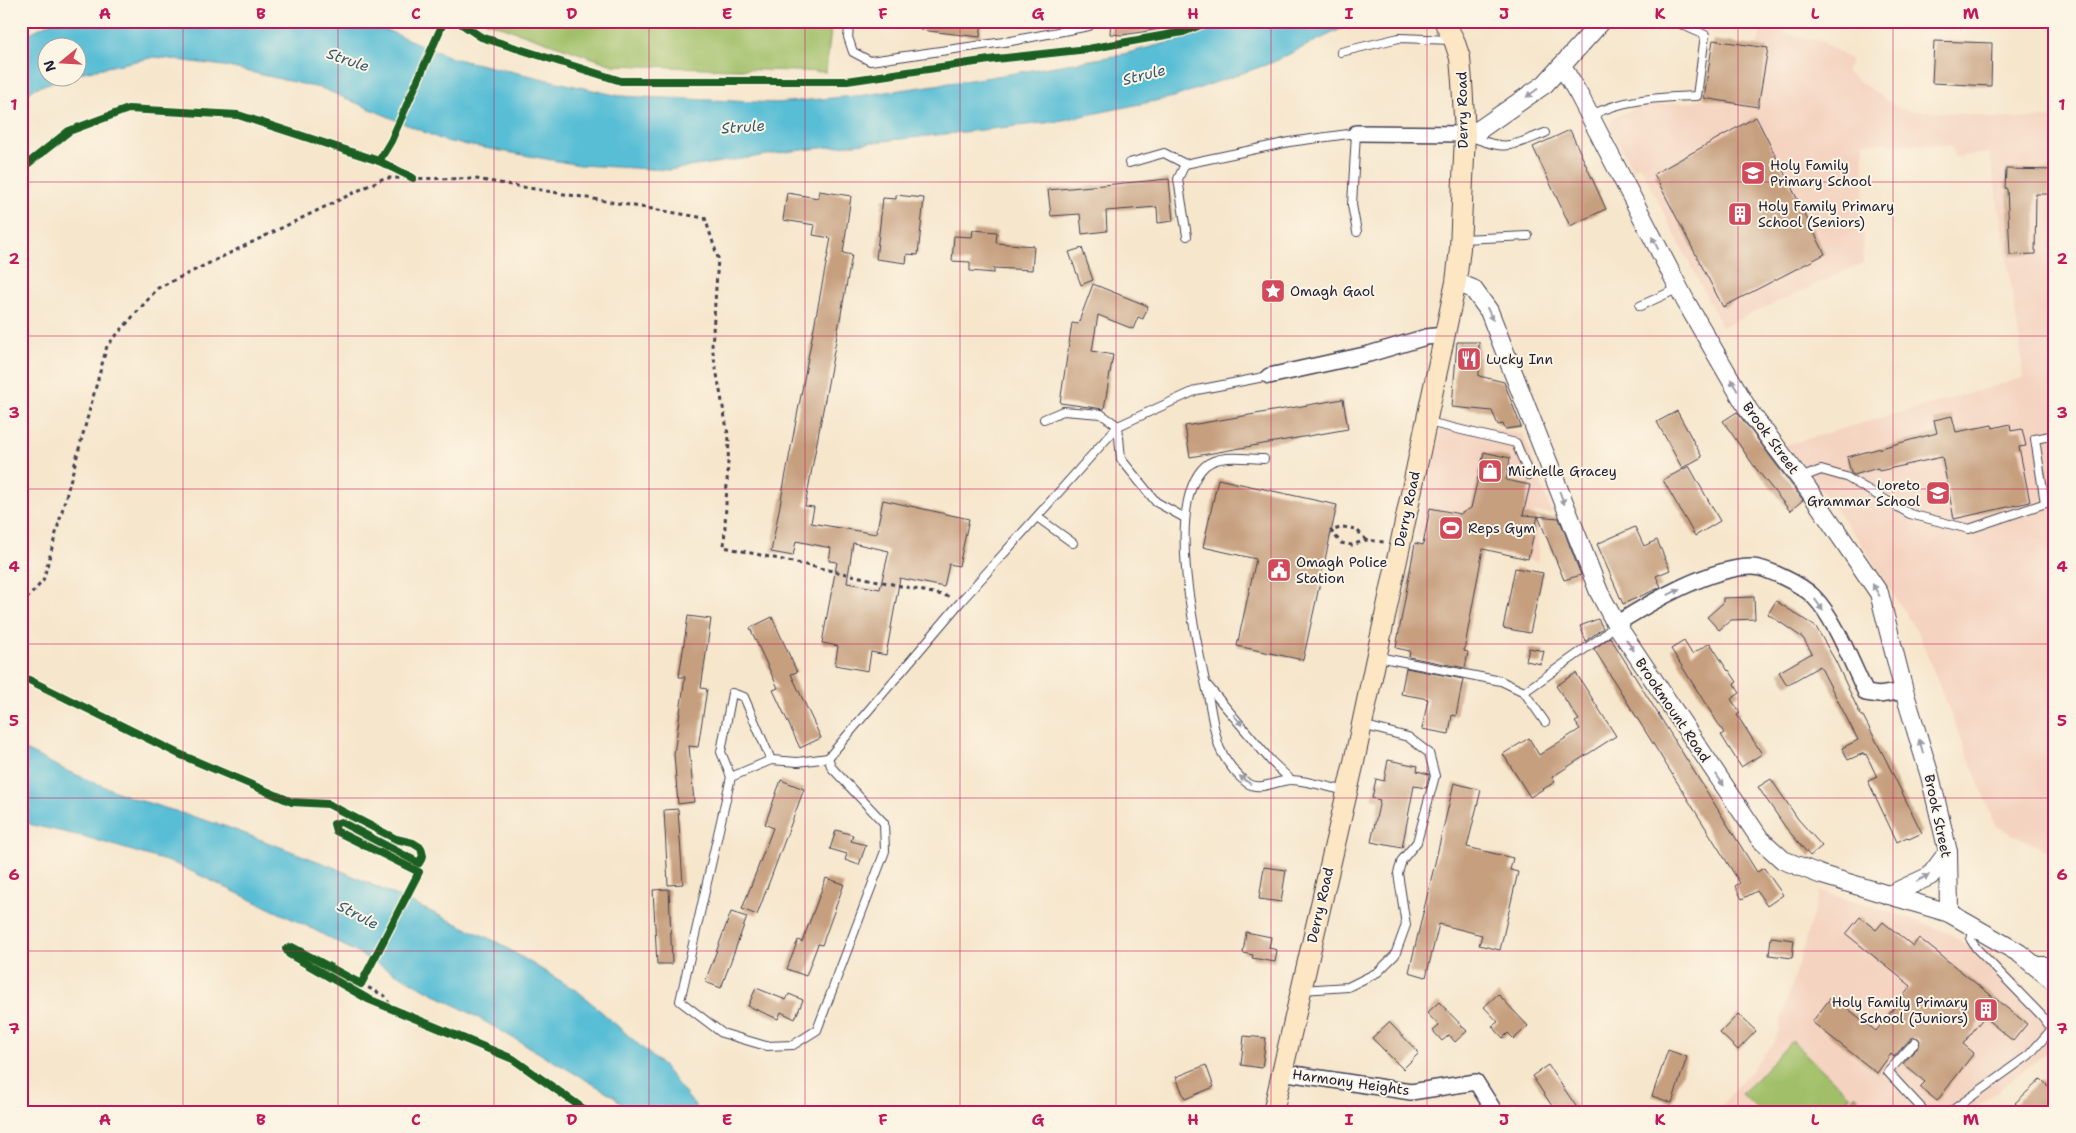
<svg xmlns="http://www.w3.org/2000/svg" width="2076" height="1133" font-family="'Shantell Sans',sans-serif">
<rect width="100%" height="100%" fill="#fcf5e5"/>
<filter id="ink" filterUnits="userSpaceOnUse"><feTurbulence type="fractalNoise" baseFrequency=".02" numOctaves="2"/><feDisplacementMap in="SourceGraphic" scale="10" xChannelSelector="R" yChannelSelector="G"/><feConvolveMatrix kernelMatrix="1 2 1 2 8 2 1 2 1" color-interpolation-filters="sRGB"/></filter>
<filter id="wash" filterUnits="userSpaceOnUse"><feTurbulence type="fractalNoise" baseFrequency=".0096" numOctaves="4" result="noise"/><feDisplacementMap in="SourceGraphic" scale="20" xChannelSelector="R" yChannelSelector="G"/><feGaussianBlur stdDeviation="1.12" result="paint"/><feColorMatrix in="noise" values="0 0 0 0 0 0 0 0 0 0 0 0 0 0 0 0 0 1.4 0 .05"/><feComposite in="paint" operator="in"/></filter>
<g filter="url(#wash)">
<rect width="100%" height="100%" fill="#f6e6cc"/>
<g fill="#f4d3c0">
<polygon points="1762,29 1821,41 1851,60 1846,72 1899,109 1978,115 1992,118 2055,118 2055,855 1996,826 1919,635 1859,540 1785,445 2023,378 2020,343 1990,153 1955,157 1951,146 1864,142 1863,263 1722,327 1640,166 1632,169 1610,128 1613,117 1646,105 1692,102 1703,98 1713,40 1757,46"/>
<polygon points="1443,420 1523,434 1552,514 1534,512 1537,516 1538,535 1538,562 1416,536"/>
<polygon points="1820,891 1915,920 1951,934 1975,953 1985,948 2055,1017 2055,1046 1970,1112 1716,1112 1775,1041"/>
</g>
<g fill="#a0bf67" stroke="#617051">
<polygon points="485,21 832,21 826,72 613,65"/>
<polygon points="1792,1041 1850,1096 1835,1112 1761,1112 1742,1094"/>
<polygon points="1855,1095 1874,1112 1840,1112"/>
</g>
<g fill="#58bed5" stroke="#3d7088">
<polygon points="54,21 365,21 452,58 619,96 777,103 866,95 991,77 1120,55 1197,35 1233,21 1357,21 1271,63 1174,97 1053,122 793,151 669,170 580,165 445,141 324,89 224,66 155,57 78,73 78,48 48,48 48,78 64,78 35,88 21,98 21,37"/>
<polygon points="21,748 67,771 132,798 227,827 333,867 497,942 580,993 663,1066 700,1112 628,1112 614,1096 468,1012 309,927 176,864 86,837 32,825 21,819"/>
</g>
<g id="blocks">
<g fill="#c69f7e" fill-rule="evenodd">
<polygon points="920,21 982,21 980,37 920,30"/>
<polygon points="1111,21 1161,21 1161,29 1122,35 1110,34"/>
<polygon points="1713,40 1768,48 1758,107 1704,98"/>
<polygon points="1934,41 1992,43 1991,86 1932,83"/>
<polygon points="1756,117 1825,254 1723,307 1654,174"/>
<polygon points="1570,130 1606,209 1570,226 1533,147"/>
<polygon points="2006,169 2055,170 2055,194 2036,194 2035,254 2010,255 2007,189 2005,188"/>
<polygon points="1169,179 1173,221 1158,223 1157,207 1106,211 1107,231 1082,234 1080,214 1051,216 1048,190"/>
<path d="M 819,191 L 851,196 L 843,253 L 852,255 L 805,506 L 814,507 L 811,523 L 876,534 L 883,500 L 969,519 L 959,566 L 949,564 L 944,587 L 900,578 L 886,655 L 871,652 L 868,671 L 835,665 L 838,646 L 822,643 L 837,562 L 829,561 L 831,548 L 796,541 L 793,556 L 771,552 L 831,238 L 813,235 L 815,225 L 783,220 L 787,193 L 818,198 ZM 853,543 L 889,551 L 880,589 L 847,583 Z"/>
<polygon points="896,195 924,198 918,255 907,254 906,263 876,259 883,198 896,199"/>
<polygon points="973,230 997,232 996,243 1034,246 1032,270 994,268 994,273 970,271 970,262 952,261 954,236 972,237"/>
<polygon points="1082,248 1093,280 1081,285 1069,252"/>
<polygon points="1093,284 1148,306 1143,319 1138,317 1133,329 1098,315 1092,351 1113,355 1104,409 1060,403 1072,323 1078,324"/>
<polygon points="1457,342 1479,342 1479,376 1504,382 1521,427 1505,429 1503,424 1498,425 1492,411 1452,407"/>
<polygon points="1343,399 1348,429 1190,457 1185,426"/>
<polygon points="1677,411 1702,457 1682,468 1657,422"/>
<polygon points="1737,412 1803,500 1790,511 1754,466 1723,421"/>
<polygon points="1952,416 1956,432 1992,425 1993,428 2010,424 2011,431 2022,429 2026,446 2019,447 2030,502 1954,519 1942,457 1879,471 1878,468 1854,475 1851,473 1847,457 1937,433 1934,420"/>
<polygon points="1484,452 1510,458 1506,480 1530,485 1523,515 1559,518 1581,575 1564,580 1538,516 1528,559 1483,549 1464,651 1468,652 1465,668 1409,657 1410,651 1396,648 1415,543 1423,545 1430,508 1460,514 1471,508"/>
<polygon points="1689,466 1720,521 1695,536 1663,480"/>
<polygon points="1218,479 1337,505 1303,660 1237,646 1256,559 1203,547"/>
<polygon points="1635,527 1644,546 1657,540 1670,570 1656,576 1661,587 1623,604 1597,544"/>
<polygon points="1515,568 1543,573 1530,633 1503,628"/>
<polygon points="1754,597 1755,619 1731,620 1719,630 1707,617 1723,603 1723,598"/>
<polygon points="1776,601 1816,627 1836,662 1861,716 1863,716 1885,758 1922,833 1909,839 1907,837 1897,842 1868,781 1877,777 1866,754 1864,755 1864,753 1848,760 1842,748 1858,740 1820,666 1787,685 1779,672 1812,653 1803,638 1768,614"/>
<polygon points="688,616 711,619 701,688 707,689 698,747 689,746 694,802 678,804 674,754 685,677 679,677"/>
<polygon points="772,617 797,672 791,674 821,738 800,748 773,690 778,688 750,628"/>
<polygon points="1598,619 1603,628 1586,641 1580,626"/>
<polygon points="1610,637 1757,872 1764,868 1783,895 1767,906 1757,891 1742,899 1735,886 1740,883 1594,649"/>
<polygon points="1684,641 1692,654 1710,643 1728,671 1729,670 1737,682 1734,684 1740,693 1731,699 1740,713 1737,715 1762,754 1741,767 1721,735 1724,733 1671,649"/>
<polygon points="1529,648 1544,651 1541,664 1526,661"/>
<polygon points="1406,668 1463,679 1456,716 1452,715 1449,734 1422,729 1428,699 1401,694"/>
<polygon points="1576,673 1616,736 1552,777 1555,782 1530,797 1503,754 1529,738 1539,755 1580,729 1575,722 1579,720 1556,686"/>
<polygon points="1388,760 1418,766 1417,771 1429,774 1429,776 1426,788 1414,786 1402,848 1371,842 1380,800 1372,798 1376,779 1384,781"/>
<polygon points="1771,779 1798,819 1822,846 1810,856 1786,828 1758,787"/>
<polygon points="781,780 804,789 757,915 742,909 773,828 765,824"/>
<polygon points="1454,783 1481,790 1467,847 1513,858 1510,870 1518,872 1500,950 1479,945 1482,935 1439,924 1426,977 1409,972"/>
<polygon points="678,809 683,884 668,885 664,810"/>
<polygon points="836,830 853,835 851,841 866,845 859,865 845,860 847,854 830,849"/>
<polygon points="1264,867 1286,870 1281,902 1259,899"/>
<polygon points="826,878 844,884 822,945 818,944 806,976 787,969 798,940 802,942"/>
<polygon points="669,889 672,964 657,964 653,890"/>
<polygon points="731,912 747,917 721,988 705,982"/>
<polygon points="1860,917 1876,930 1883,922 1913,946 1919,938 2027,1024 2013,1041 1984,1017 1963,1044 1974,1053 1937,1101 1920,1087 1925,1082 1903,1064 1919,1045 1920,1041 1918,1038 1911,1038 1894,1057 1891,1054 1877,1073 1812,1022 1832,996 1876,1031 1911,986 1846,934"/>
<polygon points="1246,932 1271,937 1269,948 1277,950 1275,962 1252,958 1253,955 1243,953"/>
<polygon points="1771,937 1794,940 1792,958 1769,955"/>
<polygon points="756,988 786,1000 789,994 803,1000 795,1019 781,1012 778,1019 748,1006"/>
<polygon points="1498,994 1528,1026 1514,1039 1508,1033 1503,1038 1492,1026 1498,1022 1484,1007"/>
<polygon points="1439,1002 1467,1031 1455,1042 1449,1035 1442,1041 1433,1031 1439,1026 1427,1013"/>
<polygon points="1738,1014 1756,1031 1738,1050 1720,1033"/>
<polygon points="1389,1022 1419,1053 1403,1069 1372,1038"/>
<polygon points="1244,1036 1266,1038 1262,1068 1241,1065"/>
<polygon points="1668,1050 1687,1057 1672,1103 1652,1096"/>
<polygon points="1206,1065 1214,1087 1185,1099 1176,1077"/>
<polygon points="1548,1065 1580,1112 1556,1112 1532,1076"/>
<polygon points="2041,1079 2055,1093 2055,1107 2049,1112 2024,1112 2015,1103"/>
</g>
</g>
</g>
<g filter="url(#ink)">
<use href="#blocks" fill-opacity="0" stroke="#423f51" stroke-width="1"/>
<g fill="none" stroke-linecap="round" stroke-linejoin="round">
<defs>
<g id="service">
<polyline points="850,21 848,37 853,52 870,61 1011,41 1089,26 1090,21"/>
<polyline points="1341,52 1399,38 1452,40"/>
<path d="M 1590,116 C 1621,99 1662,97 1697,96 L 1705,35 L 1674,21"/>
<path d="M 1469,136 C 1507,151 1508,147 1545,133"/>
<polyline points="1129,163 1164,153 1185,164 1289,142 1356,133 1352,205 1357,232"/>
<polyline points="1185,164 1178,179 1187,236"/>
<polyline points="1462,239 1528,236"/>
<polyline points="1640,306 1679,288"/>
<polyline points="1044,419 1063,411 1101,414 1118,426 1121,459 1156,502 1185,518"/>
<polyline points="1428,422 1516,443 1529,475"/>
<path d="M 1264,459 C 1247,459 1220,453 1205,466 C 1163,505 1197,644 1208,695 C 1211,710 1215,739 1221,751 C 1227,762 1236,775 1247,783 C 1260,792 1277,780 1291,780 C 1305,780 1332,788 1347,791"/>
<polyline points="1800,478 1821,470 1846,477 1910,514 1969,529 2055,500"/>
<polyline points="2045,503 2035,439 2055,435"/>
<polyline points="1037,517 1073,543"/>
<polyline points="1378,657 1501,681 1524,692 1545,722"/>
<polyline points="1207,685 1271,761 1291,780"/>
<polyline points="1524,692 1603,636 1616,624"/>
<polyline points="828,758 832,768 884,823 885,851 817,1030 793,1045 766,1046 722,1033 680,1001 731,777 771,760 798,762 828,758 963,599 1118,426 1197,390 1269,376"/>
<polyline points="731,777 721,752 732,693 744,697 771,760"/>
<polyline points="2033,961 2051,961 2055,963"/>
<polyline points="1302,990 1348,987 1378,972 1395,955 1406,925 1398,873 1402,860 1417,842 1435,776 1429,753 1408,737 1362,725"/>
<polyline points="1915,1042 1888,1072 1925,1112"/>
<polyline points="1950,1112 2029,1055 2052,1029 2042,1016 1976,948 1971,940 1974,927"/>
</g>
<g id="minor">
<polyline points="1356,133 1465,134"/>
<polyline points="1269,376 1369,354 1426,337 1444,335"/>
<path d="M 1616,624 C 1651,602 1710,567 1752,567 C 1766,567 1802,585 1813,596 C 1835,618 1852,664 1866,693 L 1879,695 L 1904,691"/>
<polyline points="1281,1072 1411,1092 1476,1082 1495,1112"/>
</g>
<g id="tertiary">
<polyline points="1560,67 1566,73 1579,95 1686,302 1749,411 1808,489 1879,593 1904,691 1930,776 1948,852 1949,913"/>
<polyline points="1465,134 1479,130 1545,84 1602,21"/>
<polyline points="1456,282 1473,289 1489,311 1599,592 1616,624 1760,839 1783,860 1822,875 1949,913 2019,953 2055,982"/>
<polyline points="1889,895 1930,876 1948,852"/>
</g>
<polyline id="secondary" points="1273,1112 1354,762 1456,282 1460,248 1465,134 1462,82 1460,58 1454,40 1444,21"/>
</defs>
<use href="#service" stroke="#423f51" stroke-width="10"/>
<use href="#minor" stroke="#423f51" stroke-width="18"/>
<use href="#tertiary" stroke="#423f51" stroke-width="20"/>
<use href="#secondary" stroke="#423f51" stroke-width="22"/>
<g stroke="#423f51" stroke-width="3" stroke-dasharray="4 4" stroke-linecap="butt">
<polyline points="1366,540 1356,529 1343,527 1331,531 1341,543 1352,545 1366,540 1384,542"/>
<polyline points="21,605 43,581 107,346 158,288 384,178 476,179 705,218 718,258 712,347 729,440 724,547 951,597"/>
<polyline points="361,984 385,996 391,1007"/>
</g>
<use href="#service" stroke="#fff" stroke-width="8"/>
<use href="#minor" stroke="#fff" stroke-width="15"/>
<use href="#tertiary" stroke="#fff" stroke-width="18"/>
<use href="#secondary" stroke="#fce6c4" stroke-width="20"/>
<defs>
<g id="cycleway">
<polyline points="457,21 481,37 621,81 847,81 996,59 1088,49 1183,32 1210,21"/>
<polyline points="379,161 391,141 444,21"/>
<polyline points="21,169 69,131 128,109 238,115 379,161 413,178"/>
<polyline points="21,676 179,754 292,802 328,804 396,839 413,843 421,848 423,856 419,863 341,822 334,824 336,831 419,872 361,984 292,947 286,949 289,954 368,999 513,1059 588,1112"/>
</g>
</defs>
<use href="#cycleway" stroke="#fcf5e5" stroke-width="11"/>
<use href="#cycleway" stroke="#1b5e20" stroke-width="8"/>
</g>
<defs><path id="oneway-solid" d="M-6-.8H1V-3.2L6.5 0L1 3.2V.8H-6Z" transform="scale(1.25)"/></defs>
<g fill="#9c9ca7">
<use href="#oneway-solid" transform="translate(1532 93) rotate(144)"/>
<use href="#oneway-solid" transform="translate(1655 243) rotate(-117)"/>
<use href="#oneway-solid" transform="translate(1490 314) rotate(64)"/>
<use href="#oneway-solid" transform="translate(1734 385) rotate(-120)"/>
<use href="#oneway-solid" transform="translate(1562 498) rotate(69)"/>
<use href="#oneway-solid" transform="translate(1876 590) rotate(-120)"/>
<use href="#oneway-solid" transform="translate(1674 592) rotate(-27)"/>
<use href="#oneway-solid" transform="translate(1819 605) rotate(55)"/>
<use href="#oneway-solid" transform="translate(1630 645) rotate(56)"/>
<use href="#oneway-solid" transform="translate(1238 720) rotate(49)"/>
<use href="#oneway-solid" transform="translate(1921 746) rotate(-107)"/>
<use href="#oneway-solid" transform="translate(1245 780) rotate(-145)"/>
<use href="#oneway-solid" transform="translate(1720 780) rotate(56)"/>
<use href="#oneway-solid" transform="translate(1923 878) rotate(-28)"/>
</g>
</g>
<path fill="none" stroke="#c2185b" stroke-width="1" stroke-opacity="0.55" d="M 183,21 L 183,1112M 338,21 L 338,1112M 494,21 L 494,1112M 649,21 L 649,1112M 805,21 L 805,1112M 960,21 L 960,1112M 1116,21 L 1116,1112M 1271,21 L 1271,1112M 1427,21 L 1427,1112M 1582,21 L 1582,1112M 1738,21 L 1738,1112M 1893,21 L 1893,1112M 21,182 L 2055,182M 21,336 L 2055,336M 21,489 L 2055,489M 21,644 L 2055,644M 21,798 L 2055,798M 21,951 L 2055,951"/>
<defs>
<symbol id="school-square" viewBox="-11 -11 22 22"><rect x="-9" y="-9" width="18" height="18" rx="4" fill="#d1495b" stroke="#fcf5e5"/><path d="M0-5L7-2L0 1L-7-2ZM-4 1L0 2.5L4 1V4Q0 6-4 4Z" fill="#fff"/></symbol>
<symbol id="building-square" viewBox="-11 -11 22 22"><rect x="-9" y="-9" width="18" height="18" rx="4" fill="#d1495b" stroke="#fcf5e5"/><path d="M-4-6H4V6H1V3H-1V6H-4ZM-2.5-4.3h1.7v1.8h-1.7ZM.8-4.3h1.7v1.8H.8ZM-2.5-1h1.7V.8h-1.7ZM.8-1h1.7V.8H.8Z" fill="#fff"/></symbol>
<symbol id="sight-square" viewBox="-11 -11 22 22"><rect x="-9" y="-9" width="18" height="18" rx="4" fill="#d1495b" stroke="#fcf5e5"/><path d="M0-6L1.8-2.2L6-1.7L2.9 1.2L3.7 5.4L0 3.3L-3.7 5.4L-2.9 1.2L-6-1.7L-1.8-2.2Z" fill="#fff"/></symbol>
<symbol id="restaurant-square" viewBox="-11 -11 22 22"><rect x="-9" y="-9" width="18" height="18" rx="4" fill="#d1495b" stroke="#fcf5e5"/><path d="M-5-6h1v4h1v-4h1v4h1v-4h1v5L-1.5 .5V6h-2V.5L-5-1ZM5-6V6H3V1.5H1.5Q1.5-4 5-6Z" fill="#fff"/></symbol>
<symbol id="shop-square" viewBox="-11 -11 22 22"><rect x="-9" y="-9" width="18" height="18" rx="4" fill="#d1495b" stroke="#fcf5e5"/><path d="M-5-2.5h2.3a2.7 3.5 0 0 1 5.4 0H5L5.5 6h-11ZM-1.5-2.5h3a1.5 2.3 0 0 0-3 0Z" fill="#fff"/></symbol>
<symbol id="stadium-square" viewBox="-11 -11 22 22"><rect x="-9" y="-9" width="18" height="18" rx="4" fill="#d1495b" stroke="#fcf5e5"/><path d="M0-5a6.5 5 0 1 0 0 10a6.5 5 0 1 0 0-10ZM-3.5-1.8h7v3.6h-7Z" fill="#fff"/></symbol>
<symbol id="civic-square" viewBox="-11 -11 22 22"><rect x="-9" y="-9" width="18" height="18" rx="4" fill="#d1495b" stroke="#fcf5e5"/><path d="M-.6-6.5H3V-4.5H.6V-3L4-1V1h2V6H-6V1h2V-1L-.6-3ZM-1.2 2.5V6h2.4V2.5Z" fill="#fff"/></symbol>
</defs>
<g fill-rule="evenodd">
<use href="#school-square" x="1739" y="159" width="28" height="28"/>
<use href="#building-square" x="1726" y="200" width="28" height="28"/>
<use href="#sight-square" x="1259" y="277" width="28" height="28"/>
<use href="#restaurant-square" x="1455" y="345" width="28" height="28"/>
<use href="#shop-square" x="1476" y="457" width="28" height="28"/>
<use href="#school-square" x="1924" y="479" width="28" height="28"/>
<use href="#stadium-square" x="1437" y="514" width="28" height="28"/>
<use href="#civic-square" x="1265" y="556" width="28" height="28"/>
<use href="#building-square" x="1972" y="996" width="28" height="28"/>
</g>
<g text-anchor="middle" dominant-baseline="central" stroke-width="4" stroke-linejoin="round" paint-order="stroke">
<g font-size="14" fill="#22223b" stroke="#fcf5e5">
<text transform="translate(1462 110) rotate(-91)">Derry Road</text>
<text transform="translate(1771 438) rotate(54)">Brook Street</text>
<text transform="translate(1407 509) rotate(-78)">Derry Road</text>
<text transform="translate(1673 710) rotate(56)">Brookmount Road</text>
<text transform="translate(1938 816) rotate(78)">Brook Street</text>
<text transform="translate(1320 905) rotate(-77)">Derry Road</text>
<text transform="translate(1351 1082) rotate(8)">Harmony Heights</text>
</g>
<g font-size="14" fill="#22223b" stroke="#fcf5e5" text-anchor="start">
<text x="1770" y="165">Holy Family<tspan x="1770" dy="16">Primary School</tspan></text>
<text x="1758" y="206">Holy Family Primary<tspan x="1758" dy="16">School (Seniors)</tspan></text>
<text x="1290" y="291">Omagh Gaol</text>
<text x="1486" y="359">Lucky Inn</text>
<text x="1508" y="471">Michelle Gracey</text>
<text x="1920" y="485" text-anchor="end">Loreto<tspan x="1920" dy="16">Grammar School</tspan></text>
<text x="1468" y="528">Reps Gym</text>
<text x="1296" y="562">Omagh Police<tspan x="1296" dy="16">Station</tspan></text>
<text x="1968" y="1002" text-anchor="end">Holy Family Primary<tspan x="1968" dy="16">School (Juniors)</tspan></text>
</g>
<g font-size="15" font-style="italic" fill="#355971" stroke="#fcf5e5">
<text transform="translate(348 60) rotate(19)">Strule</text>
<text transform="translate(1144 75) rotate(-14)">Strule</text>
<text transform="translate(743 127) rotate(-4)">Strule</text>
<text transform="translate(358 915) rotate(28)">Strule</text>
</g>
</g>
<rect width="2076" height="1133" fill="none" stroke="#fcf5e5" stroke-width="55"/>
<g transform="translate(62 62) rotate(252)"><circle r="24" fill="#fcf5e5" stroke="#a5a1a1"/>
<path d="M0-4L9 19L0 12L-9 19Z" fill="#d1495b"/>
<text y="-8" font-size="14" font-weight="bold" text-anchor="middle" fill="#22223b">N</text>
</g>
<rect x="28" y="28" width="2020" height="1078" fill="none" stroke="#c2185b" stroke-width="2"/>
<g font-size="16" text-anchor="middle" font-weight="bold" fill="#c2185b">
<text x="105" y="19">A</text>
<text x="261" y="19">B</text>
<text x="416" y="19">C</text>
<text x="572" y="19">D</text>
<text x="727" y="19">E</text>
<text x="883" y="19">F</text>
<text x="1038" y="19">G</text>
<text x="1193" y="19">H</text>
<text x="1349" y="19">I</text>
<text x="1504" y="19">J</text>
<text x="1660" y="19">K</text>
<text x="1815" y="19">L</text>
<text x="1971" y="19">M</text>
<text x="14" y="110">1</text>
<text x="2062" y="110">1</text>
<text x="14" y="264">2</text>
<text x="2062" y="264">2</text>
<text x="14" y="418">3</text>
<text x="2062" y="418">3</text>
<text x="14" y="572">4</text>
<text x="2062" y="572">4</text>
<text x="14" y="726">5</text>
<text x="2062" y="726">5</text>
<text x="14" y="880">6</text>
<text x="2062" y="880">6</text>
<text x="14" y="1034">7</text>
<text x="2062" y="1034">7</text>
<text x="105" y="1125">A</text>
<text x="261" y="1125">B</text>
<text x="416" y="1125">C</text>
<text x="572" y="1125">D</text>
<text x="727" y="1125">E</text>
<text x="883" y="1125">F</text>
<text x="1038" y="1125">G</text>
<text x="1193" y="1125">H</text>
<text x="1349" y="1125">I</text>
<text x="1504" y="1125">J</text>
<text x="1660" y="1125">K</text>
<text x="1815" y="1125">L</text>
<text x="1971" y="1125">M</text>
</g>
</svg>
